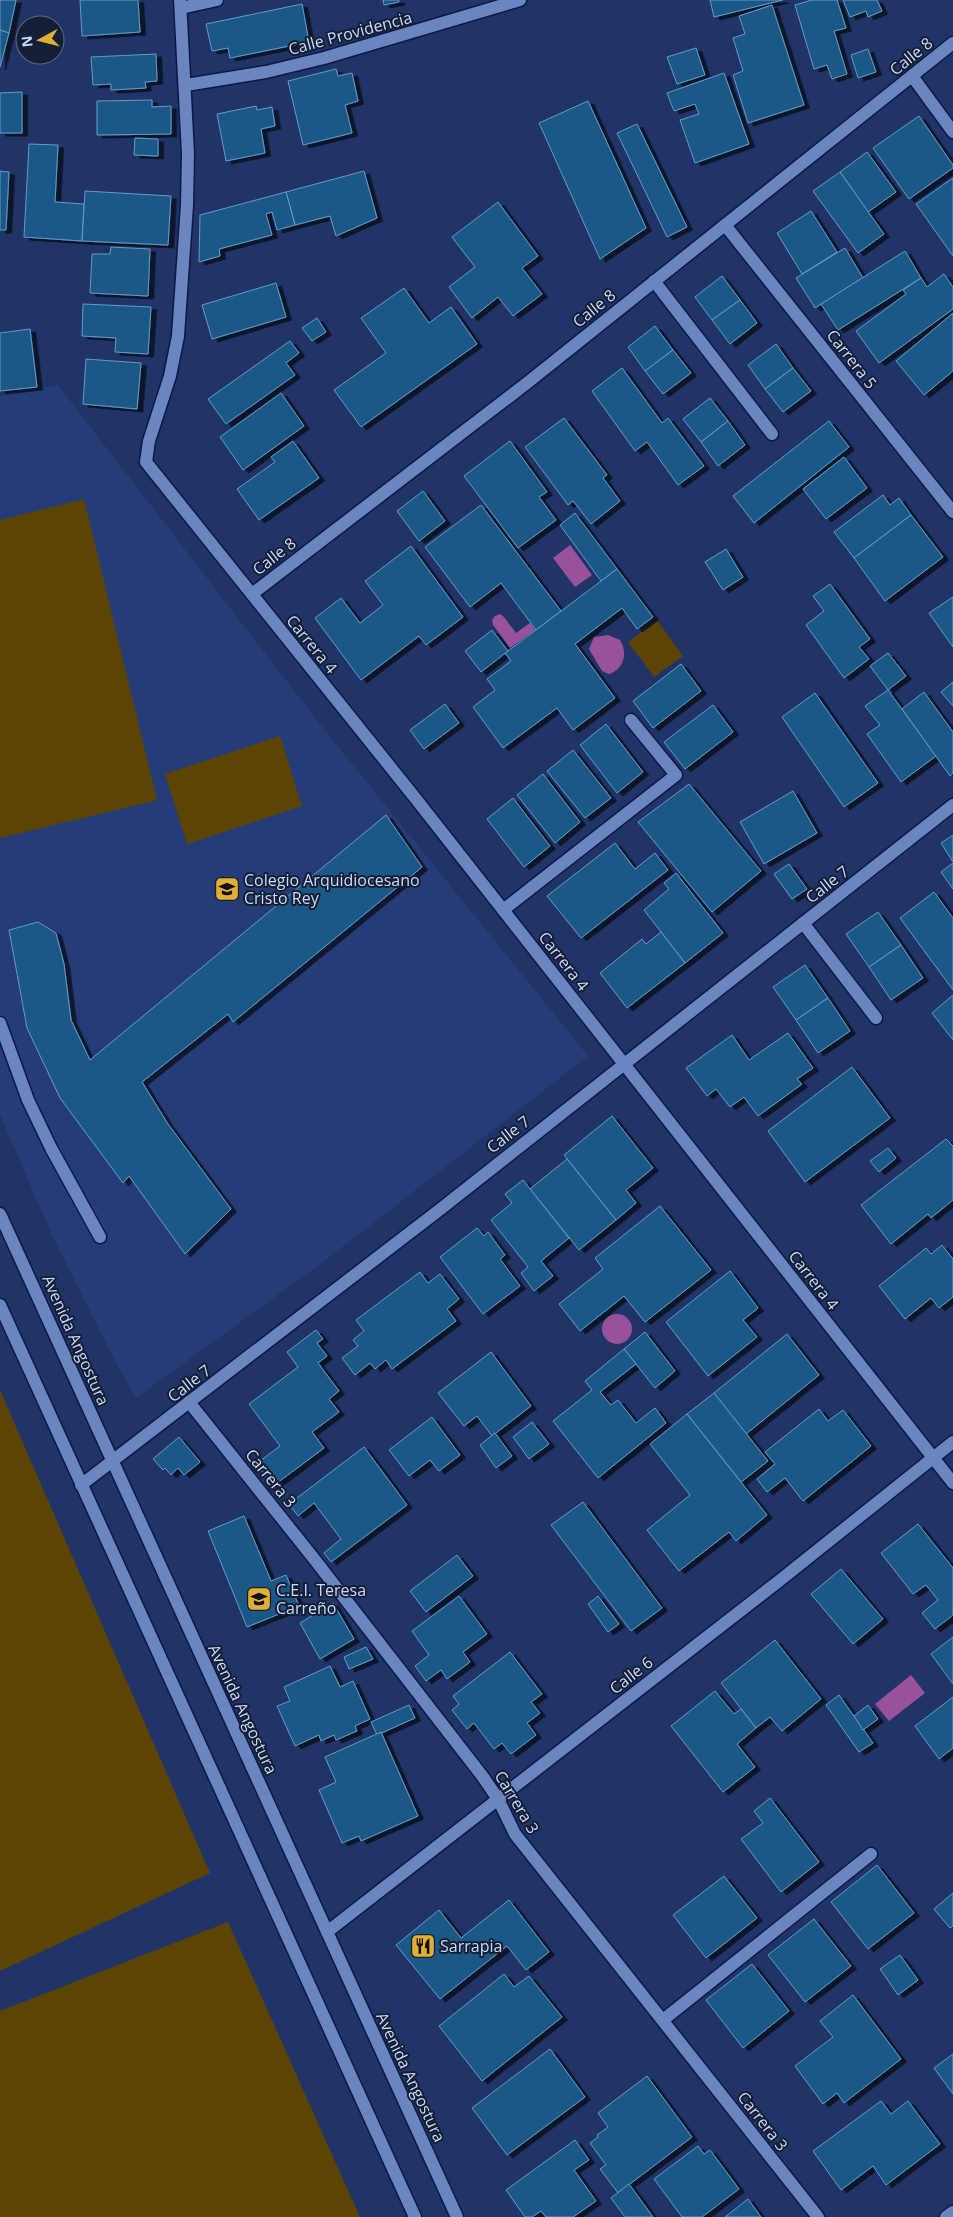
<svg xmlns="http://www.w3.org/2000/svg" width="953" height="2217" font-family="'Open Sans',sans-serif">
<defs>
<filter id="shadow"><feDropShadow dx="5.5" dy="3" stdDeviation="0" flood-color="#0009"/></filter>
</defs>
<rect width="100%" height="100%" fill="#203467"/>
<polygon fill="#263c76" points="58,385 319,723 588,1056 323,1262 136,1398 114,1359 51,1233 0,1115 0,395"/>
<g fill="#5c4504">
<polygon points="84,499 157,800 0,838 0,520"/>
<polygon points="657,620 683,656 654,677 628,642"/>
<polygon points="280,736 302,806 187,844 165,774"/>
<polygon points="0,1390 210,1873 0,1971"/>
<polygon points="228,1922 360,2217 0,2217 0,2011"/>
</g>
<g fill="#99519c">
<polygon points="570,545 592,575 575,587 553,558"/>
<polygon points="500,614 504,617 516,633 530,623 535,630 510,648 493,625 492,620 495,616"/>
<path d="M 608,635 L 620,640 C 628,653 624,669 609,674 L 602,671 L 589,649 L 594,637 Z"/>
<circle cx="617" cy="1329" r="15"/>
<polygon points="911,1675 925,1693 889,1721 875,1704"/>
</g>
<g fill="#1f5985" stroke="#629acb" filter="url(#shadow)">
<polygon points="0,0 16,0 9,33 0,30"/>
<polygon points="80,0 138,0 140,32 82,36"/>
<polygon points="383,0 399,0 399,2 384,5"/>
<polygon points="710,0 783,0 714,17"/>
<polygon points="812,0 837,0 846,28 834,31 847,74 832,79 827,65 814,69 795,5"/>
<polygon points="843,0 877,0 882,11 868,17 866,11 850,17"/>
<polygon points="302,4 309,42 230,58 228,48 212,51 206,24"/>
<polygon points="772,5 804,105 748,123 733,75 743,71 733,38 745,34 739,16"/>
<polygon points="0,30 9,33 0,67"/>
<polygon points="696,48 705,75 677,84 667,57"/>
<polygon points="868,49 876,72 858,78 851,55"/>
<polygon points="156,54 157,81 145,82 146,88 111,90 111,84 93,85 91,57"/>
<polygon points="336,69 338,76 352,73 358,101 345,105 352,133 303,145 288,81"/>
<polygon points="724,73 749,144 695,163 680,120 699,114 695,104 674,111 667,93"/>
<polygon points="22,92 22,133 0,133 0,93"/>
<polygon points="152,100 152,107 171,106 171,134 97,135 97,101"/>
<polygon points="588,101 646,228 600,259 539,123"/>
<polygon points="256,106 257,110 272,107 275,126 261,129 265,153 226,161 217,114"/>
<polygon points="919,116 953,165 953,168 909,199 873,148"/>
<polygon points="637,124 687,227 667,237 617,133"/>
<polygon points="135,138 158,139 158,156 134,155"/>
<polygon points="29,144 58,145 55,202 84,204 82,241 24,237"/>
<polygon points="867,152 896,192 868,212 840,172"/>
<polygon points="0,171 9,172 6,230 0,230"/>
<polygon points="364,171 377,218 336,236 330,216 295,225 286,192"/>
<polygon points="840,172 884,234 858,253 813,191"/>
<polygon points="953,178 953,256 916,204"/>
<polygon points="85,191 171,196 168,245 82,241"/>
<polygon points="286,192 295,225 277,230 272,212 266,214 272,235 219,249 220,256 199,262 200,215"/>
<polygon points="498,202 538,256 522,268 542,294 513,316 498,297 472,318 449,287 475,267 452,237"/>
<polygon points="811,211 837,252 802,274 777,233"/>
<polygon points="111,247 150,249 148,296 90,293 92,254 110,254"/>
<polygon points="845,248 863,278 815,308 796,278"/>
<polygon points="905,251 921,278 838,330 821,304"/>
<polygon points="944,274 953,287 953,309 879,363 856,331 906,294 903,290 921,278 927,287"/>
<polygon points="722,276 740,300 712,320 695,297"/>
<polygon points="276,283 286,317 212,339 202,305"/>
<polygon points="404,288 429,323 451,307 477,344 361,427 334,390 386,353 361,318"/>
<polygon points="740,300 757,323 730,344 712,320"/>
<polygon points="83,304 151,307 148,354 115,352 116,338 82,336"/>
<polygon points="953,313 953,371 924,395 896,361"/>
<polygon points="317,318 326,332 312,341 302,328"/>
<polygon points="655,326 673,350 645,371 628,347"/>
<polygon points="30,329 37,387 0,391 0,333"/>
<polygon points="290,341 299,353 286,363 295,375 226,424 208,399"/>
<polygon points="776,344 793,368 765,389 748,365"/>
<polygon points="673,350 691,373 663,394 645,371"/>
<polygon points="86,359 141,363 137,409 83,404"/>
<polygon points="622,368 662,423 668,418 704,466 678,485 647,442 635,451 592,391"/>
<polygon points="793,368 811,391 783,412 765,389"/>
<polygon points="281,393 304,426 243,470 220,437"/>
<polygon points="710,398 728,421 701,442 683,419"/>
<polygon points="564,418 607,475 603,478 620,501 591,524 573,501 568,505 525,447"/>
<polygon points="728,421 745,445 718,466 701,442"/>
<polygon points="829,421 849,447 754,523 733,496"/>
<polygon points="293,441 319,478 259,520 237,489 275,462 271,457"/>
<polygon points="510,441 547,492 539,497 556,520 518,548 464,476"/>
<polygon points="844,457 867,488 826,519 803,489"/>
<polygon points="423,491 445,521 419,541 397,511"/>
<polygon points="883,495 890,505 899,498 911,515 854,558 834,532"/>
<polygon points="481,505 561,611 536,630 501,583 470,607 425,547"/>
<polygon points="575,513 617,569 601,581 560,525"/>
<polygon points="911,515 943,557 885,601 854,558"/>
<polygon points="411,546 463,617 426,645 419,636 361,680 315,618 341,598 360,623 383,605 365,581"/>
<polygon points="726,549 743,577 723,590 705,562"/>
<polygon points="617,569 653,617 637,629 622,608 575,644 615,698 573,730 557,708 503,748 473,707 495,690 487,679 511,661 505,653 508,651"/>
<polygon points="830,584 870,639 859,647 869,659 844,678 806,625 824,611 813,596"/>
<polygon points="953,597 953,647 929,613"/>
<polygon points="492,630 508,651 481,672 465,651"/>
<polygon points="888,653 906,676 888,690 870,666"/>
<polygon points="681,664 701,691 653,728 633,701"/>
<polygon points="953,682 953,706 941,692"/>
<polygon points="888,690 936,756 901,782 867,734 880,725 865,706"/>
<polygon points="924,692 953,732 953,773 950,776 902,709"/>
<polygon points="815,693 878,783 844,807 782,717"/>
<polygon points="445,704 459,723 424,749 410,730"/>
<polygon points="713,705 733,732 685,769 664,742"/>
<polygon points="606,724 643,772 617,793 580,745"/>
<polygon points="573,750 611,798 585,818 547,771"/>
<polygon points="543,774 580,822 555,843 517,795"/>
<polygon points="689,784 761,871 712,912 638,822"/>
<polygon points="793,791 817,833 764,864 740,822"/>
<polygon points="513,798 550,846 524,867 487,819"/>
<polygon points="386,815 422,867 233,1022 228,1014 142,1082 168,1124 231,1209 185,1254 129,1176 123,1183 60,1098 27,1028 9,930 38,922 56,933 64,964 71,1020 90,1060"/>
<polygon points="953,835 953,862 941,843"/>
<polygon points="615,843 635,869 655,853 668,870 581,938 547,896"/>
<polygon points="953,863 953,889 941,872"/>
<polygon points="789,864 807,889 792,899 774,874"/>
<polygon points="676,873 723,933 685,963 644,910 669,889 664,883"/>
<polygon points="934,892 953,918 953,990 900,918"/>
<polygon points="878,912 901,945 869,967 846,934"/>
<polygon points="661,932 685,963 627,1008 600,973 642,939 646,944"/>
<polygon points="901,945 923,978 891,1000 869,967"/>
<polygon points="805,965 828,998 796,1020 773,987"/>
<polygon points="953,995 953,1040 932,1013"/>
<polygon points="828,998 850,1031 818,1053 796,1020"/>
<polygon points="788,1033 813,1068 797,1079 802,1084 758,1116 744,1097 730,1107 716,1089 707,1096 686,1068 732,1035 749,1060"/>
<polygon points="852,1067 890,1118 805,1182 768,1131"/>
<polygon points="612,1116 653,1168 626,1190 636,1203 616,1220 564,1155"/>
<polygon points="946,1139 953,1146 953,1200 931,1218 928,1214 891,1244 861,1205"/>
<polygon points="888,1148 896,1158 879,1172 870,1161"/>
<polygon points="567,1159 616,1220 579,1250 530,1189"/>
<polygon points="523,1180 569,1238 541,1261 553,1276 534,1291 521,1273 528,1267 491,1220 512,1203 505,1194"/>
<polygon points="660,1206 711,1270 645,1322 624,1296 580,1331 559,1304 603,1269 595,1258"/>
<polygon points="477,1228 484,1236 488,1232 505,1255 500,1259 520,1286 483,1314 440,1257"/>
<polygon points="942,1245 953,1259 953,1297 939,1308 931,1298 905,1319 879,1286 926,1248 931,1254"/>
<polygon points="730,1271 758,1308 743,1320 757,1337 708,1376 666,1322"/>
<polygon points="420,1272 428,1283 440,1274 459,1299 447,1309 456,1321 392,1369 386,1360 375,1369 370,1363 355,1375 342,1358 358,1346 353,1340 364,1331 356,1320"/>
<polygon points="316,1330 323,1339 317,1343 327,1356 318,1363 339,1391 329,1399 339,1412 312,1432 324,1448 273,1486 256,1464 280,1446 249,1404 298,1367 287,1352"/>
<polygon points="645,1332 675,1371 655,1388 624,1349"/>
<polygon points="787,1334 819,1375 746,1434 714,1393"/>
<polygon points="624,1349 636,1364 600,1392 611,1405 618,1400 636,1423 655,1408 666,1423 598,1478 553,1421 592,1390 585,1381"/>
<polygon points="491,1352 531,1406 492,1436 477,1416 464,1426 438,1393"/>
<polygon points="714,1393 768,1461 741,1482 687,1414"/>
<polygon points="819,1409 828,1421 843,1410 871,1446 803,1501 785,1478 767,1492 757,1479 775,1464 765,1452"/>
<polygon points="687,1414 767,1515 736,1541 729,1532 679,1571 647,1530 690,1495 650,1444"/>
<polygon points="432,1417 460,1455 439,1471 430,1460 409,1476 389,1450"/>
<polygon points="532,1422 549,1444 529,1459 513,1437"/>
<polygon points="495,1433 512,1456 496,1468 480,1445"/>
<polygon points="179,1437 200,1462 184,1475 178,1468 171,1475 165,1468 163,1470 153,1459"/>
<polygon points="364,1447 407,1505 331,1562 324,1553 341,1539 314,1503 298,1516 289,1504"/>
<polygon points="583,1502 662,1608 631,1631 551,1525"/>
<polygon points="244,1516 271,1581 286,1575 299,1606 247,1627 208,1531"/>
<polygon points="918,1524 953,1568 953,1615 935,1629 922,1613 938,1600 926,1585 913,1594 881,1553"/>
<polygon points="457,1555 473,1576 426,1612 410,1591"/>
<polygon points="841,1569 883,1619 853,1644 811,1594"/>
<polygon points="459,1596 487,1634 463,1652 470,1662 447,1679 441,1670 426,1681 415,1666 429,1655 412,1631"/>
<polygon points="598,1596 619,1624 608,1632 588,1604"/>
<polygon points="333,1603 354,1639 320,1659 300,1623"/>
<polygon points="953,1637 953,1684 931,1654"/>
<polygon points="775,1640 821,1699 782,1731 770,1717 756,1728 721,1683"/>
<polygon points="366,1647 373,1659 349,1669 344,1657"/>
<polygon points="510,1652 542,1694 531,1702 540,1713 527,1723 536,1735 511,1754 502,1743 494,1749 474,1723 467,1729 452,1710 459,1704 453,1696"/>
<polygon points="330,1666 340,1687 353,1681 370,1719 355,1726 357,1731 336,1740 334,1735 321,1741 319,1735 295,1746 277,1706 290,1701 284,1687"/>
<polygon points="715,1691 734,1714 741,1709 756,1728 737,1744 755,1767 723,1792 671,1726"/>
<polygon points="839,1695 873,1743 859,1752 826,1705"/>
<polygon points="953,1697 953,1748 939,1759 915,1726"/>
<polygon points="409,1705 415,1718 377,1735 371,1722"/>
<polygon points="868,1705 878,1719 863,1730 854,1716"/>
<polygon points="381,1732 418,1816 361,1841 359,1836 342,1843 319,1790 336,1782 325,1757"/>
<polygon points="770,1798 819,1862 781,1892 741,1839 763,1823 754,1811"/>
<polygon points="877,1865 914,1913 868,1949 831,1902"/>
<polygon points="724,1876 757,1918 706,1958 673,1915"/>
<polygon points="953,1893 953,1926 950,1928 934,1909"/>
<polygon points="509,1900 549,1952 526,1970 507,1946 440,1999 396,1945 439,1910 461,1938"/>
<polygon points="814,1919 851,1966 805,2002 768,1955"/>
<polygon points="900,1955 918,1980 898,1995 880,1969"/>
<polygon points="752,1964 789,2011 743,2048 706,2000"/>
<polygon points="504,1974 514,1987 529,1976 562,2017 482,2081 439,2026"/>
<polygon points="853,1995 901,2059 844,2103 837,2093 823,2104 795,2066 833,2037 820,2021"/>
<polygon points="550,2049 585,2097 507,2155 472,2108"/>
<polygon points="953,2054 953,2094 934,2068"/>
<polygon points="647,2076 692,2137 618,2193 600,2169 606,2165 590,2143 598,2137 597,2135 608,2127 598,2113"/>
<polygon points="881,2101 891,2114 908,2101 940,2144 886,2185 873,2166 841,2190 813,2151"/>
<polygon points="575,2140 589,2160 574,2170 596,2201 573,2217 546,2217 541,2211 532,2217 525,2217 506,2190"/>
<polygon points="698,2146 704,2154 710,2150 739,2189 702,2217 682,2217 654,2179"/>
<polygon points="629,2184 653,2217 625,2217 611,2198"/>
<polygon points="748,2199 761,2217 725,2217"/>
</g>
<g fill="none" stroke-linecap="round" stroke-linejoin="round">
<defs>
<polyline id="lane" points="0,1023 28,1100 51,1148 100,1237"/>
<g id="street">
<polyline points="180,0 188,154 187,205 178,336 170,376 149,441 146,462 416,799 953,1483"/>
<polyline points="181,8 217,0"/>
<polyline points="912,76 953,132"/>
<polyline points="186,85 266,72 324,58 520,0"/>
<polyline points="725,225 953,512"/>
<polyline points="654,281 772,434"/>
<polyline points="252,594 527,383 953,43"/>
<polyline points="503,910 676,775 631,720"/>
<polyline points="803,923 876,1018"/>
<polyline points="0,1214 457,2217"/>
<polyline points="0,1305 415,2217"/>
<polyline points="189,1402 315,1560 483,1777 498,1799 515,1834 818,2217"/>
<polyline points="81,1485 438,1211 953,805"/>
<polyline points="327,1932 779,1581 953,1442"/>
<polyline points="663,2020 871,1854"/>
<polyline points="946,2217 953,2212"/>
</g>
</defs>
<use href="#lane" stroke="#09194a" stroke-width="15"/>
<use href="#street" stroke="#09194a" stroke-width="15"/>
<use href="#lane" stroke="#6b85bf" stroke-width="12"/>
<use href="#street" stroke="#6b85bf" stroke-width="12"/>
</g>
<defs>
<symbol id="school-square" viewBox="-11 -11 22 22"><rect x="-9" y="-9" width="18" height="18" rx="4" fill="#e1af34" stroke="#141e35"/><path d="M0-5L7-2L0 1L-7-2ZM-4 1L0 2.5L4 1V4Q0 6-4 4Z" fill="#111"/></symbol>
<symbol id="restaurant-square" viewBox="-11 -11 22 22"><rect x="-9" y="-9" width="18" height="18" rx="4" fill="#e1af34" stroke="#141e35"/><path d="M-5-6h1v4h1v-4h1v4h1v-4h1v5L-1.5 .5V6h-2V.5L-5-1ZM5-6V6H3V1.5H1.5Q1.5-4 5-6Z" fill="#111"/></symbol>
</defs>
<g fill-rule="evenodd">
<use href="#school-square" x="213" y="875" width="28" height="28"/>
<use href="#school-square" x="245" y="1585" width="28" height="28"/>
<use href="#restaurant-square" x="409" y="1932" width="28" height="28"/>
</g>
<g text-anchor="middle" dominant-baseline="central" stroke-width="4" stroke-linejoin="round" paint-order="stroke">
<g font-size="16" fill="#cbdafa" stroke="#141e35">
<text transform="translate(350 33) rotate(-15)">Calle Providencia</text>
<text transform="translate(911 56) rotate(-39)">Calle 8</text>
<text transform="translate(594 308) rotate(-39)">Calle 8</text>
<text transform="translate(852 359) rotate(52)">Carrera 5</text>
<text transform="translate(274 556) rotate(-38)">Calle 8</text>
<text transform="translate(312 644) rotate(51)">Carrera 4</text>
<text transform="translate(827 884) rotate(-38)">Calle 7</text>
<text transform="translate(564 961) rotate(52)">Carrera 4</text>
<text transform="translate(508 1134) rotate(-38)">Calle 7</text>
<text transform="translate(814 1280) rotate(52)">Carrera 4</text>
<text transform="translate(76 1340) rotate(66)">Avenida Angostura</text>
<text transform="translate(189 1383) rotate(-38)">Calle 7</text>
<text transform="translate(271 1478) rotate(51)">Carrera 3</text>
<text transform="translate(631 1675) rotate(-38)">Calle 6</text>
<text transform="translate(243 1709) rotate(65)">Avenida Angostura</text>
<text transform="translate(517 1802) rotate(59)">Carrera 3</text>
<text transform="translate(411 2077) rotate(65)">Avenida Angostura</text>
<text transform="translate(763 2121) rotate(52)">Carrera 3</text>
</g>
<g font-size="16" fill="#cbdafa" stroke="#141e35" text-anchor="start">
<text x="244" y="880">Colegio Arquidiocesano<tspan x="244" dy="18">Cristo Rey</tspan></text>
<text x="276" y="1590">C.E.I. Teresa<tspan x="276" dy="18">Carreño</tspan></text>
<text x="440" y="1946">Sarrapia</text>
</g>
</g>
<g transform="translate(40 40) rotate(263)"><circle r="24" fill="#141e35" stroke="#5d6984"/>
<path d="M0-4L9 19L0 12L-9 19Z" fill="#e1af34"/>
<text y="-8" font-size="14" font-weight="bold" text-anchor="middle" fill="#cbdafa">N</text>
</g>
</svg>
